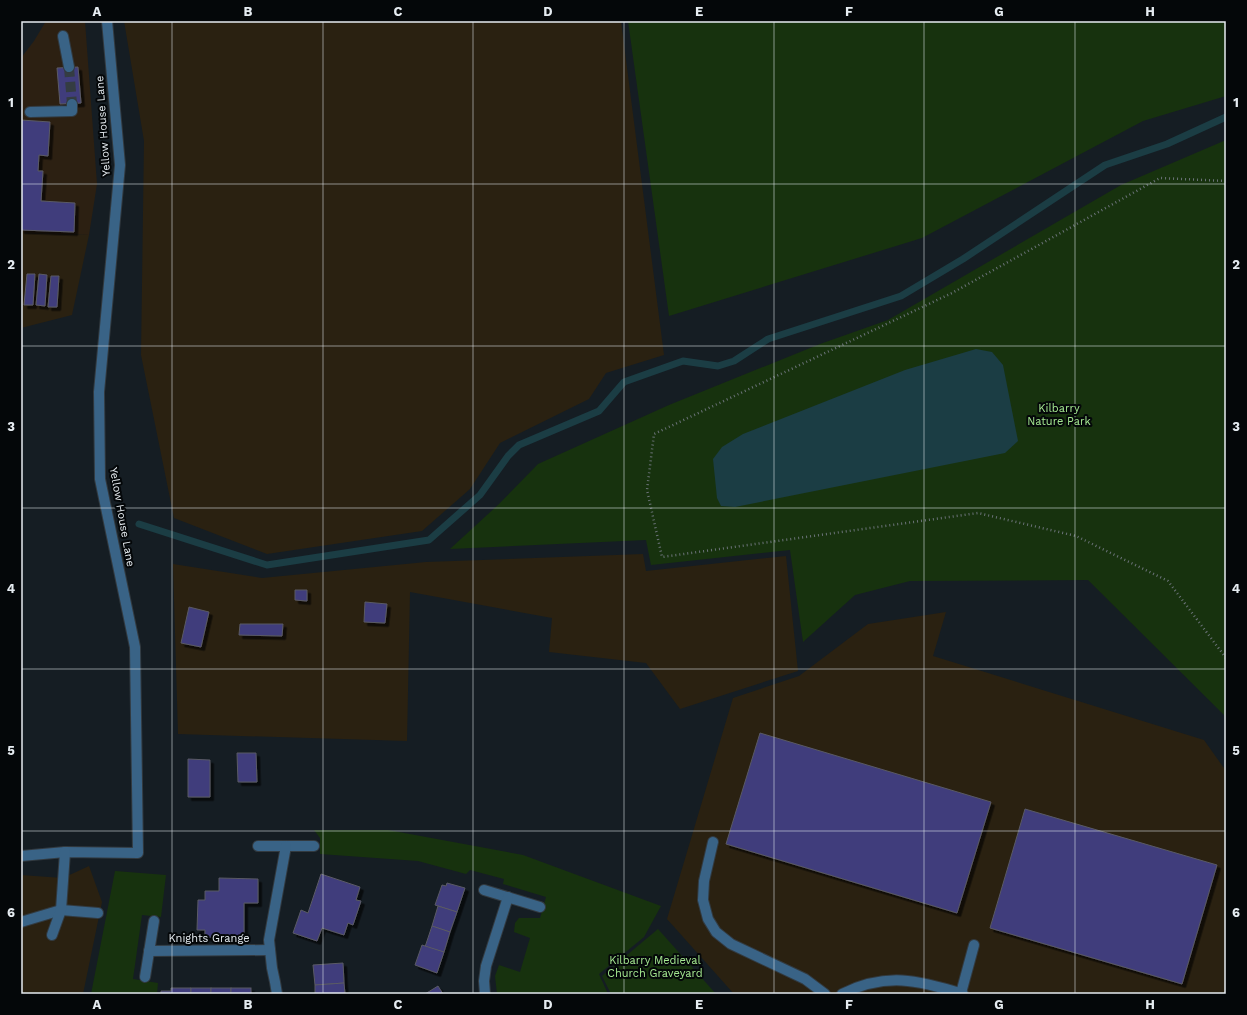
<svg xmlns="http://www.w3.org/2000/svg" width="1247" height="1015" font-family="'Work Sans',sans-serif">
<defs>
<filter id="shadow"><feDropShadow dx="3.5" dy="3.5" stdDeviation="0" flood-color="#0009"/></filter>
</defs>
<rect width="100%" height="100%" fill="#151d23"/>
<polygon fill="#2c2012" points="46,21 85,21 97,184 89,235 21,233 21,58 34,41"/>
<g fill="#2a2111">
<polygon points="124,21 621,21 664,355 606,373 589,399 500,443 470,489 422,531 267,554 174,518 141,355 144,141"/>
<polygon points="21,233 89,235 72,315 21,328"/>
<polygon points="643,554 646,571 786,556 798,671 680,709 646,663 549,652 552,618 410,592 407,741 178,734 173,564 262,578 426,562"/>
<polygon points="946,612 933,656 1204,740 1226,771 1226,994 734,994 667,919 733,698 799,676 868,624"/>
<polygon points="89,866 102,902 83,994 21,994 21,875 63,878"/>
</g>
<g fill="#17320e">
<polygon points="628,21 1226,21 1226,96 1143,121 922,238 669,316"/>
<polygon points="1226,140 1226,717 1088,580 910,581 855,595 803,642 790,550 651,565 646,540 450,549 499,504 538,464 669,405 820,344 888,320 1121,185"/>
<polygon points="314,830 388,830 523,855 661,906 644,937 599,974 608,994 497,994 495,976 499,965 520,972 530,938 514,932 515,923 519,918 540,918 546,897 503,884 504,879 470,870 466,874 418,861 320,854 320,838"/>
<polygon points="115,871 166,875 161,917 142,915 133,979 158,983 157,994 91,994"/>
<polygon points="658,929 716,994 611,994 602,976"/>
</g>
<polygon fill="#1b3d44" points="976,349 992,352 1003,365 1018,441 1005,453 735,507 721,506 717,498 713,459 722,447 743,434 905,370"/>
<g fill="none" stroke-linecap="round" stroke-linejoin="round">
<polyline stroke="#1b3d44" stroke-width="7" points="139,524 267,565 429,540 480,495 508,456 519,445 599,411 624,382 683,361 718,366 734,361 768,339 901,296 963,259 1105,165 1167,144 1226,117"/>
</g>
<g fill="#3f3c7b" stroke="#5a5a65" filter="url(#shadow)">
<polygon points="78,67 81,103 60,104 57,68"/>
<polygon points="21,120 50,122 48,156 39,155 38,171 43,171 41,201 75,203 74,232 21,230"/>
<polygon points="27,274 35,274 33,305 24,305"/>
<polygon points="39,274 47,275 45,306 36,305"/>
<polygon points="51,276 59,276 57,307 48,307"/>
<polygon points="295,590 307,590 307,601 295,600"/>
<polygon points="365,602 387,604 385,623 364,622"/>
<polygon points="189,607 209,612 201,647 181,643"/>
<polygon points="240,624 283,624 282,636 239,635"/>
<polygon points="760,733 991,802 957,913 726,844"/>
<polygon points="237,753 256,753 257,782 238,782"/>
<polygon points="188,759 210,760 210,797 188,797"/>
<polygon points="1025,809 1217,865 1182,984 990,928"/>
<polygon points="321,874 360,887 356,900 361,901 353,925 348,923 344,935 322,928 317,941 293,933 301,910 308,913"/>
<polygon points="219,878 258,879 258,903 244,903 244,938 205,937 205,930 197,930 198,900 205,900 205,891 219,891"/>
<polygon points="447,883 465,888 457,912 435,905 442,885 446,886"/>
<polygon points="438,906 457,912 450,932 432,926"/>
<polygon points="432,926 450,932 444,952 425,947"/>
<polygon points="422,945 444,952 437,973 415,965"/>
<polygon points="343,963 344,983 315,985 313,965"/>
<polygon points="344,983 345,994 315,994 315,985"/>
<polygon points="438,986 443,994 425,994"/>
<polygon points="171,988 191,988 191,994 161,994 161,991 171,991"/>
<rect x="191" y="988" width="20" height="6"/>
<rect x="211" y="988" width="20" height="6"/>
<rect x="231" y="988" width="20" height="6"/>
</g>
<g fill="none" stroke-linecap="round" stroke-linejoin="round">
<polyline stroke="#343c42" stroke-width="10" stroke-dasharray="10 5" stroke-linecap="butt" points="69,67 72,104"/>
<defs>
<g id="minor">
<polyline points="63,36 69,67"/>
<polyline points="30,112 72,111 72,104"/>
<polyline points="713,842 704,881 703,900 708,919 716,932 731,944 805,979 825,994"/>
<polyline points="258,846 314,846"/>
<polyline points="21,856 65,852 138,853 135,647 100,479 99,392 120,165 107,21"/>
<polyline points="484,890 540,907"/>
<polyline points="21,922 61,910 98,913"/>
<polyline points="52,935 61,910 65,852"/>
<polyline points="149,951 270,950"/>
<polyline points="145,977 154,921"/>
<polyline points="961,993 974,945"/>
<polyline points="277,994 275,982 272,968 269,940 286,846"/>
<polyline points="485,994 484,981 486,966 508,897"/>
<path d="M 842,994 C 886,972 918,980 963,994"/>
</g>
</defs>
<use href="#minor" stroke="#323a40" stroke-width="12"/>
<polyline stroke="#6b7378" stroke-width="2.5" stroke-dasharray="1 3" stroke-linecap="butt" points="1226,181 1160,178 952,293 654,434 647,490 662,557 978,513 1076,536 1168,581 1226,658"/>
<use href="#minor" stroke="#396386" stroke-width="10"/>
</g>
<path fill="none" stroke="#e6ecf1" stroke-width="1" stroke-opacity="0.55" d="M 172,21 L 172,994M 323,21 L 323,994M 473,21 L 473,994M 624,21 L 624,994M 774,21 L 774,994M 924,21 L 924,994M 1075,21 L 1075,994M 21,184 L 1226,184M 21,346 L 1226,346M 21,508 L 1226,508M 21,669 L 1226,669M 21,831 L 1226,831"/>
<g text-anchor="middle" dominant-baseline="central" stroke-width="4" stroke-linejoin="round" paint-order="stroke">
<g font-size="11" fill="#e6ecf1" stroke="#040709">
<text transform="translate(103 126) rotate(-94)">Yellow House Lane</text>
<text transform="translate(122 517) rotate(80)">Yellow House Lane</text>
<text x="209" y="938">Knights Grange</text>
</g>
<g font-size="11" fill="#a5e891" stroke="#040709">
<text x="1059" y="408">Kilbarry<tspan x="1059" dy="13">Nature Park</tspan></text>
<text x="655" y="960">Kilbarry Medieval<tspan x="655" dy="13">Church Graveyard</tspan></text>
</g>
</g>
<rect width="1247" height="1015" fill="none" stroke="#040709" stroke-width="44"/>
<rect x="22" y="22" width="1203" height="971" fill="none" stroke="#e6ecf1" stroke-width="1.5"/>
<g font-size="13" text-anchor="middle" font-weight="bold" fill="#e6ecf1">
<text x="97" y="16">A</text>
<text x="248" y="16">B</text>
<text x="398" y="16">C</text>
<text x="548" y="16">D</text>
<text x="699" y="16">E</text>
<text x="849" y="16">F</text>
<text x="999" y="16">G</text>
<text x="1150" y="16">H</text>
<text x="11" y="107">1</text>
<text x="1236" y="107">1</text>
<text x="11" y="269">2</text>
<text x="1236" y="269">2</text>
<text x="11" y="431">3</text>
<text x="1236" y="431">3</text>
<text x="11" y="593">4</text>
<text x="1236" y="593">4</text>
<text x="11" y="755">5</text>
<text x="1236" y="755">5</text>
<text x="11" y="917">6</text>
<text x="1236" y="917">6</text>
<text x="97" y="1009">A</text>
<text x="248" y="1009">B</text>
<text x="398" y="1009">C</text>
<text x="548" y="1009">D</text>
<text x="699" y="1009">E</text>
<text x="849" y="1009">F</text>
<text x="999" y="1009">G</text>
<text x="1150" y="1009">H</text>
</g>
</svg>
